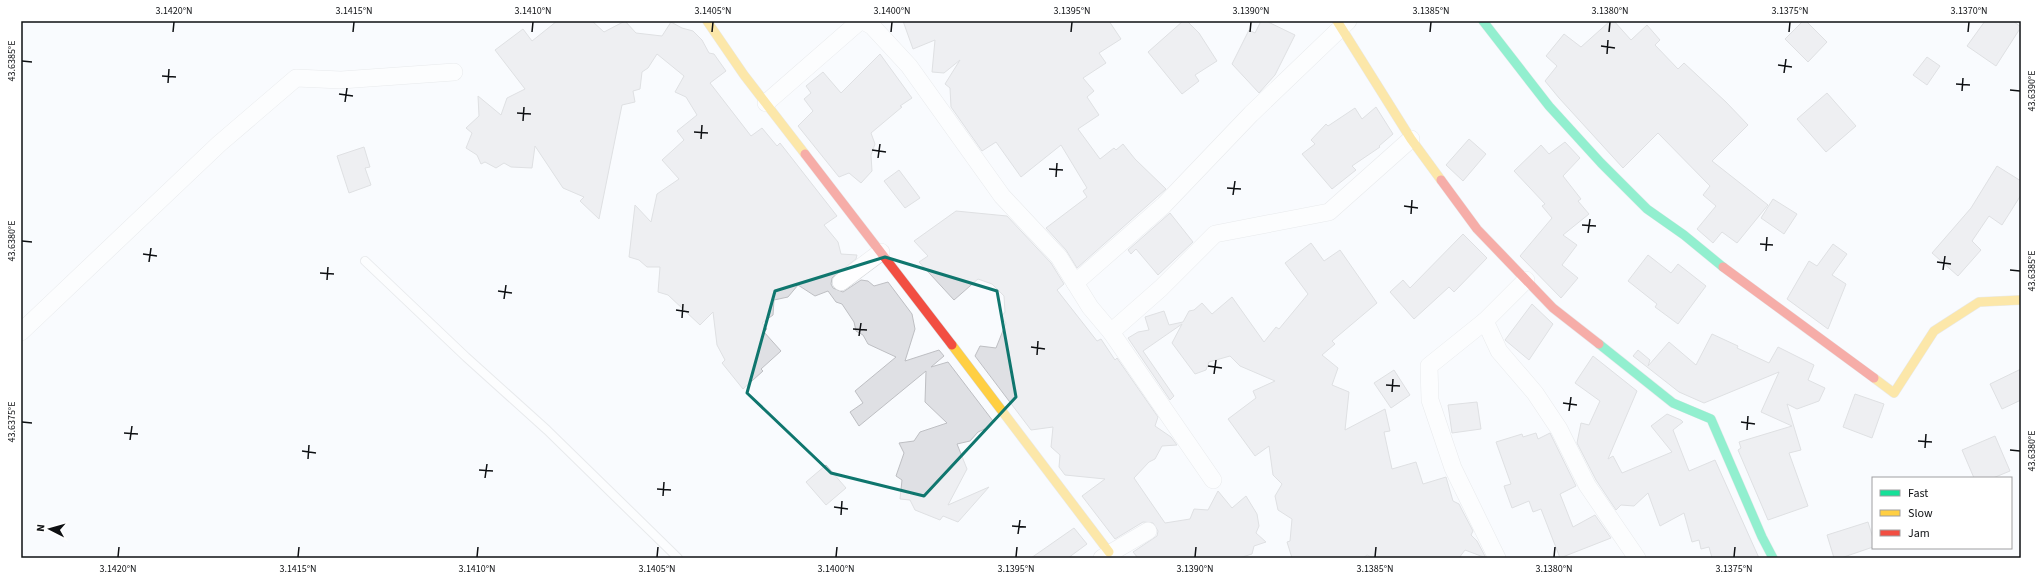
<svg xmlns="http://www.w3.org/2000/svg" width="2042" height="579" font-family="'Source Sans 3',sans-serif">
<rect width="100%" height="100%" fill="#f9fbfe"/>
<g fill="#dfe0e4" stroke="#bebfc3">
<polygon points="557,21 592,21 604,32 625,21 636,33 662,36 671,22 682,28 693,31 702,40 709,53 714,54 726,71 710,83 751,136 762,128 777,146 780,143 837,216 824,225 838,242 841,254 857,255 856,259 832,278 831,284 833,288 843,292 861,280 868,281 874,286 888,282 912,314 915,329 905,361 939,350 944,356 931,367 948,362 993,421 989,427 978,432 970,441 957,444 967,469 948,505 989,487 958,522 943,516 940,520 915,510 910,500 900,499 902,480 896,476 904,453 899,443 914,441 920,432 947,423 925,402 926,371 859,426 850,412 863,403 855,391 896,357 868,344 863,335 856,331 854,322 842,304 836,302 828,291 815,296 798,285 788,297 774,300 773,315 762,323 767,329 764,332 781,351 761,369 763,371 743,389 722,363 725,360 717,345 713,312 700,325 668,295 658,292 660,267 647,267 639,260 629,257 635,205 651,222 657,194 679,179 662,160 684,140 677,131 697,115 686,97 675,92 684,76 657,54 648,68 642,72 640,89 633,91 635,102 622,105 599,219 580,201 584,197 563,188 535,146 532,168 511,167 504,163 496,168 485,162 481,164 477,155 466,148 472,133 466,128 479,116 478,96 501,115 507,98 525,89 495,50 523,29 532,41"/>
<polygon points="903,21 1109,21 1121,39 1099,53 1106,63 1083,78 1094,91 1087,97 1099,115 1078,129 1100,159 1114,148 1116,150 1123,144 1135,159 1166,189 1077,268 1066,250 1046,228 1087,197 1083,191 1087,188 1061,145 1021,177 996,142 982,151 951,107 950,88 945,84 960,60 944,73 932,72 935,40 913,49"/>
<polygon points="1183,21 1187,21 1199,33 1217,61 1195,75 1199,81 1182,94 1148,52"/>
<polygon points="1261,21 1266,21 1295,35 1275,75 1259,93 1232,64 1249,30 1255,33"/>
<polygon points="1610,21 1614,21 1631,40 1647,25 1660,40 1655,45 1678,69 1684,63 1726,102 1748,125 1712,161 1768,205 1737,243 1722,232 1713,243 1697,229 1716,206 1703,195 1710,186 1658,133 1623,168 1559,98 1545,81 1557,66 1546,56 1564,34 1581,47"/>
<polygon points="1803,21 1806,21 1827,42 1808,62 1785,39"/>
<polygon points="1985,21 2013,21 2021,27 1996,66 1967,46"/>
<polygon points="880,54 912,98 900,106 902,107 871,133 875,144 871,155 872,171 861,183 849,173 839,177 798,126 813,111 804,99 811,93 806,86 823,72 841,93"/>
<polygon points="1927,57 1940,66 1927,85 1913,75"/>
<polygon points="1827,93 1856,126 1826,152 1797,119"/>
<polygon points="1376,107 1393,134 1379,146 1380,147 1352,166 1356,170 1332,189 1302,154 1315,144 1311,140 1326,124 1328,126 1355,108 1362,119"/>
<polygon points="1469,139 1486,154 1463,181 1446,165"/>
<polygon points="1565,142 1580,158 1563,176 1581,199 1578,201 1589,214 1563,235 1577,245 1562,265 1578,278 1561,298 1520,256 1552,218 1542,206 1545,204 1514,171 1541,145 1549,154"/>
<polygon points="364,147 370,167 365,168 371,185 349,193 337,156"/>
<polygon points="1997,166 2021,181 2021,195 2002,225 1989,216 1972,241 1981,250 1958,276 1932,253 1971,208"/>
<polygon points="899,170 920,198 905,208 884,181"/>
<polygon points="1773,199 1797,214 1784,234 1761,218"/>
<polygon points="956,211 1007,216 1051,263 1064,284 1057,290 1097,341 1101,339 1115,360 1117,358 1158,417 1155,426 1171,437 1177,445 1162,446 1155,459 1149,462 1134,478 1165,523 1190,519 1194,509 1208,510 1218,491 1232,508 1246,496 1257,514 1259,526 1256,533 1266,542 1254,546 1252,554 1239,558 1138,558 1133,552 1157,536 1158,531 1153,523 1143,522 1115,539 1082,496 1105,479 1065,475 1059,467 1060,455 1051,447 1053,427 1031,430 975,356 980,346 996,348 1006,323 1001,317 1005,312 1004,296 992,284 978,279 954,300 919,262 928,256 914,241"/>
<polygon points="1170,213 1193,242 1158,275 1136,249 1131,254 1128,250"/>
<polygon points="1463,234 1487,258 1454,292 1449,287 1414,319 1390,292 1403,280 1410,288"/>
<polygon points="1311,243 1324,261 1340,250 1377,303 1332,341 1335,344 1322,355 1338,368 1332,385 1349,392 1345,430 1385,409 1390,431 1384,432 1392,469 1416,462 1423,484 1446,477 1453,501 1459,504 1462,510 1473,531 1471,535 1477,541 1486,558 1465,550 1459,558 1374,558 1367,555 1363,558 1292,558 1287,542 1290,541 1292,519 1278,510 1275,496 1282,484 1273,475 1269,446 1255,456 1228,419 1256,398 1253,391 1275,381 1240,366 1230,356 1209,362 1206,370 1195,374 1172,343 1182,324 1143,351 1174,396 1170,400 1128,338 1138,332 1149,330 1145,317 1164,311 1169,325 1183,322 1189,311 1194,310 1202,303 1212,314 1232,297 1264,342 1276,327 1279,329 1308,294 1285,263"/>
<polygon points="1833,244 1847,254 1832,275 1846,284 1828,329 1787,299 1809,261 1817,266"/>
<polygon points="1648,255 1671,273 1678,264 1706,286 1678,324 1655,307 1657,304 1628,281"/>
<polygon points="1532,304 1553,324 1529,360 1505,340"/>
<polygon points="1712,334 1738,346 1737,348 1769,363 1778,347 1814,365 1808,380 1825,388 1819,401 1797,409 1787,404 1801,450 1789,453 1808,506 1768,520 1738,450 1741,448 1739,442 1792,426 1761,412 1779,372 1704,403 1679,392 1633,356 1638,350 1650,360 1648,366 1669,342 1696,365"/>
<polygon points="1593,356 1637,391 1608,459 1613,456 1622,473 1672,452 1651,426 1667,414 1681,420 1683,422 1673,430 1689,471 1715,460 1759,558 1712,558 1709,547 1701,549 1699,540 1692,542 1684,513 1660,526 1648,493 1634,506 1621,505 1616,510 1596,480 1577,443 1581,423 1589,425 1600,401 1575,383"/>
<polygon points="2021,369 2021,400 2002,409 1990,384"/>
<polygon points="1394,370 1410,395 1391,408 1374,383"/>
<polygon points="1855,394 1884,404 1872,438 1843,427"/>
<polygon points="1477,402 1481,429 1452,433 1448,405"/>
<polygon points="1536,433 1538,439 1550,433 1576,486 1560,494 1573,527 1595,515 1611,538 1560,558 1541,509 1533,512 1529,501 1512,508 1504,486 1511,484 1496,442 1522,434 1523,437"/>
<polygon points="1995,436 2010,471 1993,478 1974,478 1962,450"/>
<polygon points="826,465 846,488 826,505 806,482"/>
<polygon points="1868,522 1873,538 1873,547 1841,558 1834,558 1827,535"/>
<polygon points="1074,528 1087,544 1068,558 1031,558"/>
</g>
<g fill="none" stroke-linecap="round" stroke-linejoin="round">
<defs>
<polyline id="lane" points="365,261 466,357 547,430 678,558"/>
<g id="street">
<polyline points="863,21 872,26 909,66 1002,196 1059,257 1090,307 1111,332 1213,480"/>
<polyline points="766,103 860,21"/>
<polyline points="841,282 881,252"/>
<polyline points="1075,283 1164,205 1251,114 1348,21"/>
<polyline points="1485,321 1499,351 1535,393 1559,429 1587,485 1637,558"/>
<polyline points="21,332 219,144 296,78 341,80 454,72"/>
<polyline points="1111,332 1161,288 1215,234 1329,212 1411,139"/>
<polyline points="1102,558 1148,531"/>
<polyline points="1497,558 1453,468 1430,400 1429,366 1485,321 1526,280"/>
</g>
<g id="fast">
<polyline points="1483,21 1549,106 1601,163 1647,209 1684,235 1723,267"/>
<polyline points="1599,344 1673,403 1711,419 1762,537 1773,558"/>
</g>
<g id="slow">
<polyline points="707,21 744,75 805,154"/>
<polyline points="1337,21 1411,139 1441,180"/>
<polyline points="952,345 1109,552"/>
<polyline points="1874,378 1894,393 1934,331 1979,302 2021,300"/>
</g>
<g id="jam">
<polyline points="805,154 952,345"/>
<polyline points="1441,180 1477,229 1553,308 1599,344"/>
<polyline points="1723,267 1874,378"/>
</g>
</defs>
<use href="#lane" stroke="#d3d5d8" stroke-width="10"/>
<use href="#street" stroke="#d3d5d8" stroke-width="18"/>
<use href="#fast" stroke="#d3d5d8" stroke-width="10"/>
<use href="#slow" stroke="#d3d5d8" stroke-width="10"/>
<use href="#jam" stroke="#d3d5d8" stroke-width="10"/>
<use href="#lane" stroke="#fefeff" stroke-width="8"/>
<use href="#street" stroke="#fefeff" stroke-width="17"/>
<use href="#fast" stroke="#16e098" stroke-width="9"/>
<use href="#slow" stroke="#ffcf43" stroke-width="9"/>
<use href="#jam" stroke="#f24e42" stroke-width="9"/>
</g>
<path d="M0 0H2042V579H0ZM 885,257 L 997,291 L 1016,397 L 924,496 L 831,473 L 747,393 L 775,291 Z" fill="#f9fbfe" fill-opacity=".55" fill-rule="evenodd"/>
<path fill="none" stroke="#0f766e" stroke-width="3" stroke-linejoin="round" d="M 885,257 L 997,291 L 1016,397 L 924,496 L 831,473 L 747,393 L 775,291 Z"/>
<path fill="none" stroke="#0e1013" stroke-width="1.5" d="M 173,32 L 174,22M 353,32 L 354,22M 532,32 L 533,22M 712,32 L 713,22M 891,32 L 892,22M 1071,32 L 1072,22M 1250,32 L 1251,22M 1430,32 L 1431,22M 1609,32 L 1610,22M 1789,32 L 1790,22M 1968,32 L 1969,22M 1601,46 L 1615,48M 1607,54 L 1608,40M 22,61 L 32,62M 1778,65 L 1792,67M 1784,73 L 1786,59M 162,76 L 176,77M 168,83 L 169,69M 1956,84 L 1970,85M 2010,90 L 2020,91M 1962,91 L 1963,78M 339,94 L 353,96M 345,102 L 347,88M 517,113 L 531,114M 523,121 L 524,107M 694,132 L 708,133M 701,139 L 702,125M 872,150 L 886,152M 878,158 L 880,144M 1049,169 L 1063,170M 1056,177 L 1057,163M 1227,188 L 1241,189M 1233,195 L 1235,181M 1404,206 L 1418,208M 1411,214 L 1412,200M 1582,225 L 1596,226M 1588,233 L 1590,219M 22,241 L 32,242M 1760,244 L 1773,245M 1766,251 L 1767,237M 143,254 L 157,256M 149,262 L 151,248M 1937,262 L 1951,264M 1943,270 L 1945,256M 2010,270 L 2020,271M 320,273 L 334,274M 327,280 L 328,267M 498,291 L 512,293M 504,299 L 506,285M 676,310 L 689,312M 682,318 L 683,304M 853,329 L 867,330M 859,336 L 861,323M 1031,347 L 1045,349M 1037,355 L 1038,341M 1208,366 L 1222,368M 1214,374 L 1216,360M 1386,385 L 1400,386M 1392,392 L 1393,379M 1563,403 L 1577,405M 1569,411 L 1571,397M 22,422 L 32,423M 1741,422 L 1755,424M 1747,430 L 1748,416M 124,433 L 138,434M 130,440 L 132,426M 1918,441 L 1932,442M 1925,448 L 1926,434M 2010,450 L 2020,451M 302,451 L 316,453M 308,459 L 309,445M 479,470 L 493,471M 485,478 L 487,464M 657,489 L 671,490M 663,496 L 664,482M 834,507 L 848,509M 841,515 L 842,501M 1012,526 L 1026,527M 1018,534 L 1020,520M 118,557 L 119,547M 298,557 L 299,547M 477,557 L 478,547M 657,557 L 658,547M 836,557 L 837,547M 1016,557 L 1017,547M 1195,557 L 1196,547M 1375,557 L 1376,547M 1554,557 L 1555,547M 1734,557 L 1735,547"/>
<rect width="2042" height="579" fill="none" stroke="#ffffff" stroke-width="44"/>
<rect x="1872" y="477" width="140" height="72" fill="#ffffff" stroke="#9f9fa1"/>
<rect x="1880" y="490" width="20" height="6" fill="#16e098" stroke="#9f9fa1"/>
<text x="1908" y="497" font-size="12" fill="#0e1013">Fast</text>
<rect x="1880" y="510" width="20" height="6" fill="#ffcf43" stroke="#9f9fa1"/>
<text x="1908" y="517" font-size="12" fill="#0e1013">Slow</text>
<rect x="1880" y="530" width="20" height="6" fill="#f24e42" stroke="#9f9fa1"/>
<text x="1908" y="537" font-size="12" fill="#0e1013">Jam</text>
<g transform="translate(50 529) rotate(276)" stroke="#ffffff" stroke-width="3" paint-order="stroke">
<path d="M0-3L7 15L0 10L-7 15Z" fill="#0e1013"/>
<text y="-6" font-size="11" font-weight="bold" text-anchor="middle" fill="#0e1013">N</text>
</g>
<rect x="22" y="22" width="1998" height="535" fill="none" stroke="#0e1013" stroke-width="1.5"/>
<g font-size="10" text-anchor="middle" fill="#0e1013">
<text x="174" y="14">3.1420°N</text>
<text x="354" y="14">3.1415°N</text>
<text x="533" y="14">3.1410°N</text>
<text x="713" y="14">3.1405°N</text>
<text x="892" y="14">3.1400°N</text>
<text x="1072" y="14">3.1395°N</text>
<text x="1251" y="14">3.1390°N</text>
<text x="1431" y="14">3.1385°N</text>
<text x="1610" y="14">3.1380°N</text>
<text x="1790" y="14">3.1375°N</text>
<text x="1969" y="14">3.1370°N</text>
<text transform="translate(11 61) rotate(-90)" y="4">43.6385°E</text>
<text transform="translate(2031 91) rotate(-90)" y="4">43.6390°E</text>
<text transform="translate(11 241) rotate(-90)" y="4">43.6380°E</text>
<text transform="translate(2031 271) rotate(-90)" y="4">43.6385°E</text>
<text transform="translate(11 422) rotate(-90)" y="4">43.6375°E</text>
<text transform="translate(2031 451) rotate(-90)" y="4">43.6380°E</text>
<text x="118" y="572">3.1420°N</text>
<text x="298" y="572">3.1415°N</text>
<text x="477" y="572">3.1410°N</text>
<text x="657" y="572">3.1405°N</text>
<text x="836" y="572">3.1400°N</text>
<text x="1016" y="572">3.1395°N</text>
<text x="1195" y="572">3.1390°N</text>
<text x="1375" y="572">3.1385°N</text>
<text x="1554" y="572">3.1380°N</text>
<text x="1734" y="572">3.1375°N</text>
</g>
</svg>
